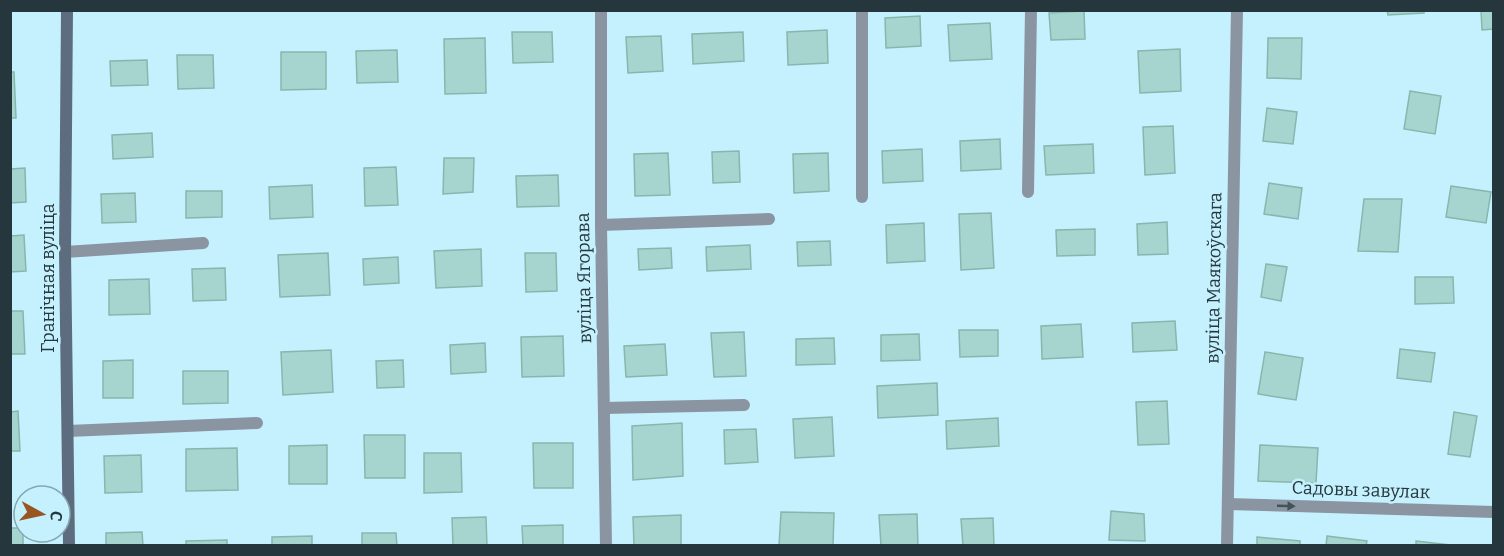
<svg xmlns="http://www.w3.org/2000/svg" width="1504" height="556" font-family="Bitter,serif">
<rect width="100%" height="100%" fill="#c5f1fe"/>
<g fill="#a6d4ce" stroke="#88b6af" stroke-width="1.5">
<polygon points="1387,10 1424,10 1424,13 1388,15"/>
<polygon points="1481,10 1494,10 1494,29 1482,30"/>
<polygon points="1084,11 1085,39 1051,40 1049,13"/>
<polygon points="920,16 921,46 886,48 885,18"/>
<polygon points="990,23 992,59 950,61 948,25"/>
<polygon points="827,30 828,63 788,65 787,32"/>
<polygon points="512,32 552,32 553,62 513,63"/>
<polygon points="743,32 744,61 693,64 692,34"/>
<polygon points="661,36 663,71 628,73 626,37"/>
<polygon points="485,38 486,93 445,94 444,39"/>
<polygon points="1268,38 1302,38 1301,79 1267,78"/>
<polygon points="1180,49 1181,91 1140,93 1138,51"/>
<polygon points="397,50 398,82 357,83 356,51"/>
<polygon points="281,52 326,52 326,89 281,90"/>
<polygon points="177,55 213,55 214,88 178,89"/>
<polygon points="147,60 148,85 111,86 110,61"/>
<polygon points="10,72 14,72 16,118 10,118"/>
<polygon points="1410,91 1441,96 1435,134 1404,129"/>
<polygon points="1267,108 1297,112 1293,144 1263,141"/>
<polygon points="1173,126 1175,173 1145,175 1143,127"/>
<polygon points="152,133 153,157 113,159 112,135"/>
<polygon points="1000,139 1001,169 961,171 960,141"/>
<polygon points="1093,144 1094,173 1046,175 1044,146"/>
<polygon points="922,149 923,181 883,183 882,151"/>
<polygon points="739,151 740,182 713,183 712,152"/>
<polygon points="668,153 670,195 635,196 634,154"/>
<polygon points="828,153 829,191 794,193 793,154"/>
<polygon points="444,158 474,158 473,192 443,194"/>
<polygon points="396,167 398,205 365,206 364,168"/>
<polygon points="25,168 26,202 10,203 10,169"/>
<polygon points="558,175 559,206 517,207 516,176"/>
<polygon points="1269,183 1302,188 1298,219 1264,214"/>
<polygon points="312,185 313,217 270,219 269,187"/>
<polygon points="1451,186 1491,192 1486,223 1446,217"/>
<polygon points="186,191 222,191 222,217 186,218"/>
<polygon points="135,193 136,222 102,223 101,194"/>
<polygon points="1364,199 1402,199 1398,252 1358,251"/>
<polygon points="991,213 994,268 961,270 959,214"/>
<polygon points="1167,222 1168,254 1138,255 1137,224"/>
<polygon points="924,223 925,261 887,263 886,225"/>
<polygon points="1095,229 1095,255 1057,256 1056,230"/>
<polygon points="24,235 26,271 10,272 10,236"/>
<polygon points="830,241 831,265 798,266 797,242"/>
<polygon points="750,245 751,269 707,271 706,247"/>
<polygon points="671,248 672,268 639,270 638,249"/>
<polygon points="481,249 482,286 436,288 434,251"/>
<polygon points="328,253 330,295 280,297 278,255"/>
<polygon points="525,253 556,253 557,291 526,292"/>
<polygon points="398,257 399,283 364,285 363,259"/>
<polygon points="1266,264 1287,267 1281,301 1261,297"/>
<polygon points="225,268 226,300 193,301 192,269"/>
<polygon points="1415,277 1453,277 1454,303 1415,304"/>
<polygon points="149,279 150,314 109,315 109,280"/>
<polygon points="10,311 23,311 25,354 10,354"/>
<polygon points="1175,321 1177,350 1133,352 1132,323"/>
<polygon points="1081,324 1083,357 1042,359 1041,326"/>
<polygon points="959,330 998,330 998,356 960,357"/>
<polygon points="744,332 746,376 714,377 711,333"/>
<polygon points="919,334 920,360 881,361 881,335"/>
<polygon points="563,336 564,376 522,377 521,337"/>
<polygon points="834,338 835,364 796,365 796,339"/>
<polygon points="485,343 486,372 451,374 450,345"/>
<polygon points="665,344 667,375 626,377 624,346"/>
<polygon points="1400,349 1435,353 1431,382 1397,378"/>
<polygon points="331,350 333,392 283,395 281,352"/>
<polygon points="1265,352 1303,358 1296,400 1258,394"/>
<polygon points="133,360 133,398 103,398 103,361"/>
<polygon points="403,360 404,387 377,388 376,361"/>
<polygon points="183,371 228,371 228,403 183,404"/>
<polygon points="937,383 938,415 878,418 877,386"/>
<polygon points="1167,401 1169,444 1138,445 1136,402"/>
<polygon points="18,411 20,451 10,451 10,412"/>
<polygon points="1454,412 1477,416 1470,457 1448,454"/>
<polygon points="832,417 834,456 795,458 793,419"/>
<polygon points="998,418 999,446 947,449 946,421"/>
<polygon points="682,423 683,476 633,480 632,426"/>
<polygon points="756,429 758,462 725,464 724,430"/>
<polygon points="364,435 405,435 405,478 365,478"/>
<polygon points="533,443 573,443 573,488 534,488"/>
<polygon points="327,445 327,484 289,484 289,446"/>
<polygon points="1260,445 1318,448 1316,483 1258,481"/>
<polygon points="237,448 238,490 186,491 186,449"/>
<polygon points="424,453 461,453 462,492 424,493"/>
<polygon points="141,455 142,492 105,493 104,456"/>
<polygon points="1111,511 1144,514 1145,541 1109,540"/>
<polygon points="781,512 834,513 833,546 779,546"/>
<polygon points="917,514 918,546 881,546 879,515"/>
<polygon points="681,515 681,546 634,546 633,517"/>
<polygon points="486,517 487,546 453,546 452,518"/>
<polygon points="993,518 994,546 963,546 961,519"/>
<polygon points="563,525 563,546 523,546 522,526"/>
<rect x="10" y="528" width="13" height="18"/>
<polygon points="142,532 143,546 106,546 106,533"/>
<polygon points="362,533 396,533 397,546 362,546"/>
<polygon points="312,536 312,546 272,546 272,537"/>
<polygon points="1327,536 1367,541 1366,546 1326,546"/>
<polygon points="1257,537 1300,541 1300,546 1257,546"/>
<polygon points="227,540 227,546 186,546 186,541"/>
<polygon points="1416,541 1450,545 1450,546 1416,546"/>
</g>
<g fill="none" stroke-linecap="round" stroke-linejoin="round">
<g stroke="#8a95a1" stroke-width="12">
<polyline points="601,225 769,219"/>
<polyline points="65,252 203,243"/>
<polyline points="604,408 744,405"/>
<polyline points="68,431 257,423"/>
</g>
<g stroke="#8a95a1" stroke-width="12">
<polyline points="601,10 601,225 606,546"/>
<polyline points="1028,192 1031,10"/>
<polyline points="862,197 862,10"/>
<polyline points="1228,504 1494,512"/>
<polyline points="1227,546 1237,10"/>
</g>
<polyline stroke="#5d6d7f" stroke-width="12" points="67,10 65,252 69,546"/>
</g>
<defs><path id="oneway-solid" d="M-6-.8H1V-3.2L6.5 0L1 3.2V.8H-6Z" transform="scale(1.5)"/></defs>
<use fill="#43535a" href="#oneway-solid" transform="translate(1286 506) rotate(2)"/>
<g text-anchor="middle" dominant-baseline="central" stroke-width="5" stroke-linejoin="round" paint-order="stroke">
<g font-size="18" fill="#25373c" stroke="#c5f1fe">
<text transform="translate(48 278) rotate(-90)">Гранічная вуліца</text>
<text transform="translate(584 278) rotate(-91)">вуліца Ягорава</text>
<text transform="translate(1214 278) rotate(-89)">вуліца Маякоўскага</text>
<text transform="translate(1361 490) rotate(2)">Садовы завулак</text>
</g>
</g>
<rect width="1504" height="556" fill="none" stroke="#25373c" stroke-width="24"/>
<g transform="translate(42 514) rotate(98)"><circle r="28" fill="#c5f1fe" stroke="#85a7b0" stroke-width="1.5"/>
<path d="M0-4.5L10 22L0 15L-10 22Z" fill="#985622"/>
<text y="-9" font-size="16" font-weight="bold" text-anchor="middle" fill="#25373c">С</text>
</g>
</svg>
